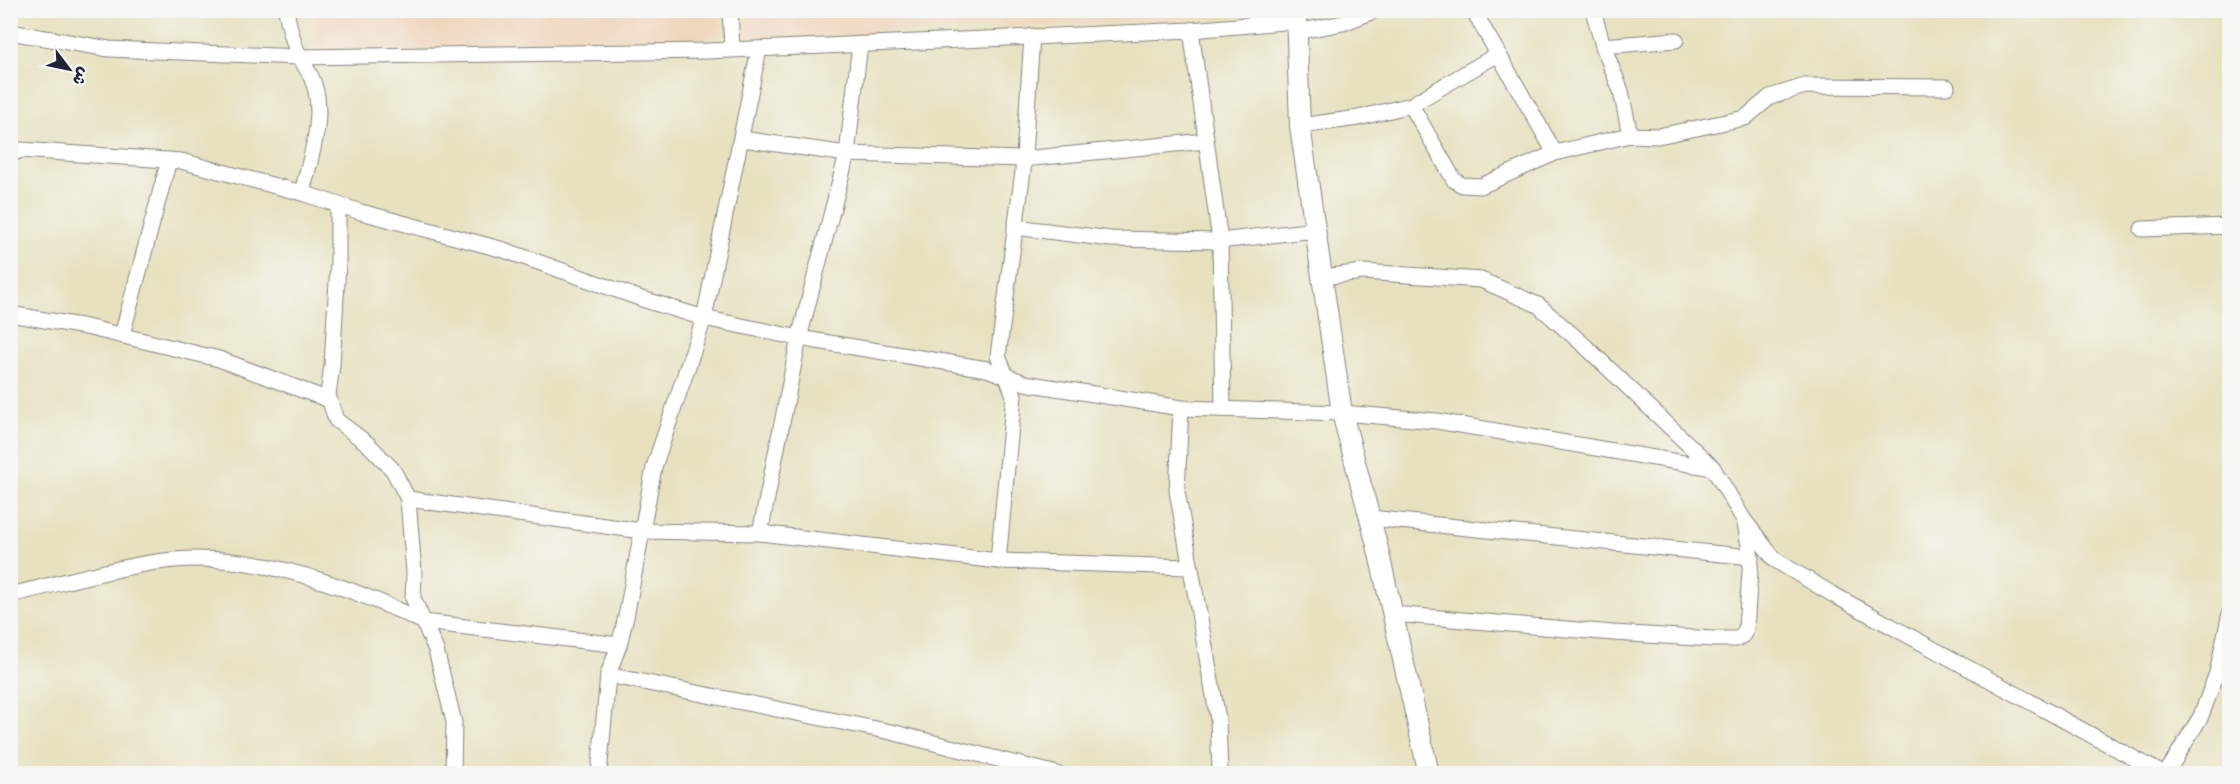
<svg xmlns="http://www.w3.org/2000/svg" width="2240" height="784" font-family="Mali,'Playpen Sans Arabic',sans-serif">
<rect width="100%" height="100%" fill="#f6f6f2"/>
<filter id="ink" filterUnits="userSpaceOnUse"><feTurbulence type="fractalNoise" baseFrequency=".0167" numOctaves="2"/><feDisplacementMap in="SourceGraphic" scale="12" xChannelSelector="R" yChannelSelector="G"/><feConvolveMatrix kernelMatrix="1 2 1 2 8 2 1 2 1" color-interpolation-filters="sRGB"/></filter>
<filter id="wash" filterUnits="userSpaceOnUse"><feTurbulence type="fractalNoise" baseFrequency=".008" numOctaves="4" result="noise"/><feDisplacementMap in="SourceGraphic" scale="24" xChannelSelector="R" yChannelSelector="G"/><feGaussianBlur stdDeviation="1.35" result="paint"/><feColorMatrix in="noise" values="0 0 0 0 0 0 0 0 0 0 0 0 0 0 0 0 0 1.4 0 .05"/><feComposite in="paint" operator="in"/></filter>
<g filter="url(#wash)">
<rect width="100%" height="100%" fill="#e7e1bf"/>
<g fill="#efd6bc">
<polygon points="1290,10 1290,14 747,40 745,11"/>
<polygon points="314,11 719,11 720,37 317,56"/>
</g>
</g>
<g filter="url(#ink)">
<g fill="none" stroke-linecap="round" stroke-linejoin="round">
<defs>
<g id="minor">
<path d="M 286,10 C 289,26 292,41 299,55 C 302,63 309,71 312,79 C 327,114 310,158 302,193"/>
<polyline points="730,10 732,49"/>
<polyline points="1473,10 1555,153"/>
<polyline points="1593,10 1603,46 1621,91 1630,135"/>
<polyline points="1191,30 1220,241 1223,409"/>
<polyline points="10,32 109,49 299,57 707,51 1191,30 1295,21"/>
<polyline points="1296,32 1343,23 1376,10"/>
<polyline points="1603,46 1676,40"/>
<polyline points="1411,105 1454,180 1462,185 1481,186 1555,153 1630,135 1658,136 1745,118 1770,97 1805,86 1947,87"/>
<polyline points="1300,126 1358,118 1411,105 1498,54"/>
<polyline points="742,139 847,154 1023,159 1206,141"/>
<polyline points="10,155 21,150 181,161 302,193 361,212 504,250 642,299 704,318 799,338 987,369 1025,383 1181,408 1342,413 1437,421 1713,468"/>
<polyline points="338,205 338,264 332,365 328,395 336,420 368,444 393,470 408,499 414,573 413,598 436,650 454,722 453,774"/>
<polyline points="1015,227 1111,239 1220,241 1315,230"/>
<polyline points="2142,229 2230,226"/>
<polyline points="1322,277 1363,272 1481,280 1538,305 1585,346 1713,468 1744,520 1775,560 1832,594 2163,774"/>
<polyline points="10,314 86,327 219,359 329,400"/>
<polyline points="122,335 169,160"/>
<polyline points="1181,408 1177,491 1218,719 1220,774"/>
<polyline points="408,499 642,531 760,533 998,561 1190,567"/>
<polyline points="1370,518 1751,557"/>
<polyline points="760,533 799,338 847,154 860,44"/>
<polyline points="998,561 1014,395 998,356 1023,171 1032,36"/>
<path d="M 10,595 C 59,584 108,569 157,562 C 246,548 345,584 424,622 L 619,645"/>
<polyline points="1393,614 1613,633 1713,639 1737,639 1743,635 1746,629 1751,557 1745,523"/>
<polyline points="608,675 891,732 1057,774"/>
<polyline points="599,774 608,675 619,645 626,617 654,467 704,318 759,49"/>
<polyline points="2166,774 2201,716 2217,673 2230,613"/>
</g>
<polyline id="tertiary" points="1296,10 1300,126 1342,413 1377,545 1429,774"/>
</defs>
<use href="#minor" stroke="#84827d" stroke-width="17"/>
<use href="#tertiary" stroke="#84827d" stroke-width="22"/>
<use href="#minor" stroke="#fff" stroke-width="15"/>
<use href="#tertiary" stroke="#fff" stroke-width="20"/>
</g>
</g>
<rect width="2240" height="784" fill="none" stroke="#f6f6f2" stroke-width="36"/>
<g transform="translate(69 69) rotate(122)" stroke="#f6f6f2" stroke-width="4.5" paint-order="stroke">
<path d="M0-4.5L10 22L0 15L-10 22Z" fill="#22223b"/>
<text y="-9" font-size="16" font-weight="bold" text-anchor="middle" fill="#22223b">ش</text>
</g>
</svg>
